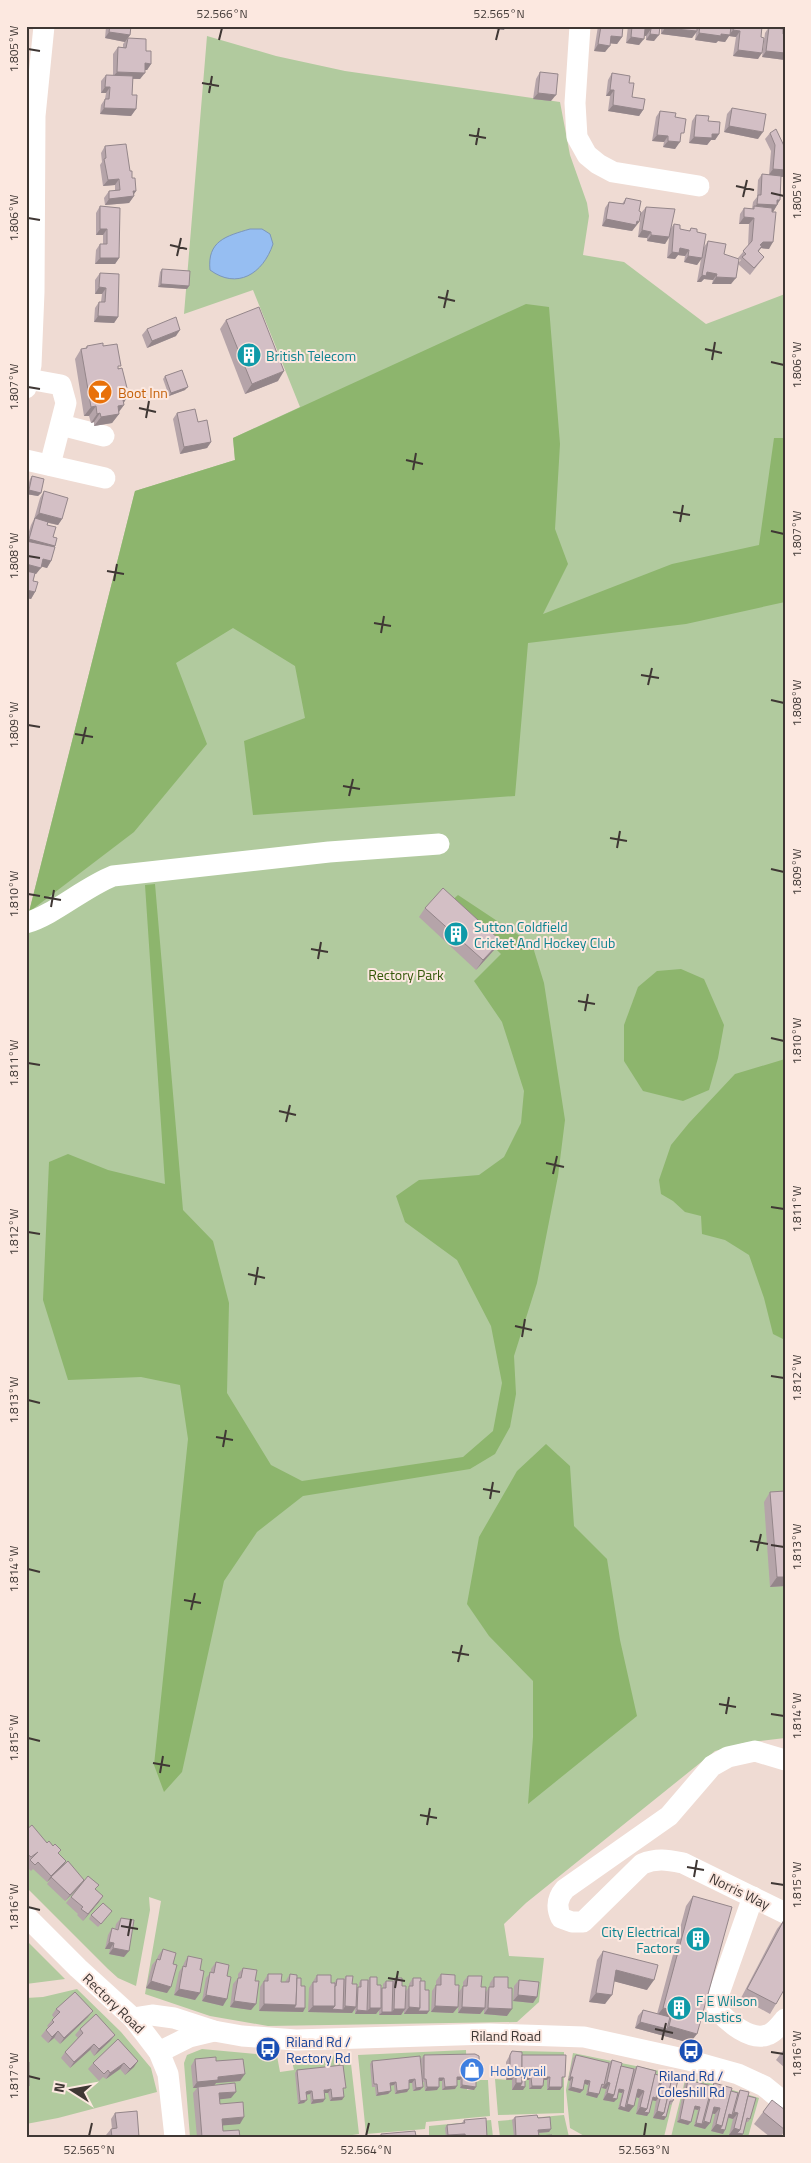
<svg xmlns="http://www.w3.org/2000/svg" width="811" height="2163" font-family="'Titillium Web',sans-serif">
<rect width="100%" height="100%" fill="#efdbd3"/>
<g fill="#b1ca9e">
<polygon points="207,36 276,56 345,71 560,102 570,155 587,203 589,216 583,255 624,262 706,324 785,294 785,1738 744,1743 715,1751 526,1903 504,1924 509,1956 544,1958 539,2002 517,2022 268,2026 210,2016 145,1994 161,1901 149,1897 150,1910 136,1986 118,1978 108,1969 26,1887 26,937 29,912 135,491 235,460 233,438 300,407 253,290 184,314"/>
<polygon points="26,1940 65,1979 26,1984"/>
<polygon points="77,1989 121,2032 151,2068 157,2092 58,2118 26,2124 26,1998 43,1997"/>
<polygon points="202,2049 277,2056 280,2072 294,2070 291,2057 350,2055 359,2134 339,2137 190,2137 184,2063 187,2055"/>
<polygon points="466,2050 467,2090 474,2090 473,2080 488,2080 490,2116 426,2122 425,2129 366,2134 358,2055"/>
<polygon points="518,2051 564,2052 564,2113 498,2115 495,2079 512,2080 512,2089 517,2090"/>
<polygon points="573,2053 679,2075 664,2137 586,2137 570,2128 566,2090"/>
<polygon points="686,2076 759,2098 748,2137 671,2137"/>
<polygon points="564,2115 569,2137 500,2137 498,2121"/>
<polygon points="491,2120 493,2137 429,2137 429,2126"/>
</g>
<g fill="#8db56d">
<polygon points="526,304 549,307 560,444 555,529 568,564 543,614 672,564 759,545 774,438 785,438 785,602 686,624 528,643 515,796 253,815 244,741 305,718 295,666 233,628 176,663 207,744 134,832 29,912 135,491 235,460 233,438"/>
<polygon points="155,884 183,1210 213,1241 229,1303 227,1393 271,1465 302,1481 463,1457 493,1431 502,1383 491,1326 457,1260 405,1222 396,1196 419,1180 479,1175 504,1157 521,1123 524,1091 502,1022 474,981 501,954 449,903 458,895 532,944 544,983 565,1120 558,1176 537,1283 514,1356 516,1394 510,1427 495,1454 470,1469 303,1496 257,1532 224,1581 182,1772 164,1792 154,1765 188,1439 180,1385 141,1377 68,1380 43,1300 49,1162 68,1154 108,1170 165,1184 145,885"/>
<polygon points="681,969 704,979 724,1025 718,1058 709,1090 683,1101 643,1091 624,1061 624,1025 638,987 657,971"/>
<polygon points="785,1059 785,1340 773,1334 764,1298 749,1255 725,1240 702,1234 701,1216 685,1212 673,1201 661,1194 659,1180 671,1145 689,1123 735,1074"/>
<polygon points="546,1444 570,1466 574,1526 607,1559 620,1640 637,1716 528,1804 533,1737 533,1681 489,1636 467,1604 479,1537 517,1471"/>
</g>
<path fill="#96bef2" stroke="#7c96b9" d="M 250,229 L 262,229 L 270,234 L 273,244 C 263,274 237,290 210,270 C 207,241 226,236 250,229 Z"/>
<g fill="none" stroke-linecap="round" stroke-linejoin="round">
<g stroke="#fff" stroke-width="21">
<polyline points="580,26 575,103 577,137 587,155 598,164 613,172 699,186"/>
<polyline points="28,379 61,385 66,403 50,465"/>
<polyline points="26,388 31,365 34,292 35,116 44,26"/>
<polyline points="61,425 104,436"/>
<polyline points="26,460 105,478"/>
<path d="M 26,923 C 54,915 83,888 113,876 L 329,852 L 439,844"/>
<path d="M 785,1760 L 755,1751 L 728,1757 L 712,1766 L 669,1816 L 565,1889 C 557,1898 556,1907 561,1918 L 572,1922 L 583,1922 L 642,1864 C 657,1858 667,1860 683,1863 L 785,1913"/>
<path d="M 753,1897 L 717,1999 L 717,2010 C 728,2022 750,2041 767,2035 C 774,2033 780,2025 785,2019"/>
<polyline points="26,1916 78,1968 133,2018 159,2052 168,2074 175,2137"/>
<polyline points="133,2018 152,2015 174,2018 214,2031 242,2036 296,2040 489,2034 584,2037 688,2060 738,2074 764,2086 785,2103"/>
<polyline points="159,2052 189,2037 214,2031"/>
</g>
</g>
<g fill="#b5a4a9">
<polygon points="104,26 131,26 130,35 125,42 105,38 106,27"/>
<polygon points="598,26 623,26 622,37 617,44 610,43 605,52 594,51"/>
<polygon points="628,26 660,26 654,41 646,40 646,36 644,35 639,45 626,43"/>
<polygon points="661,26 762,26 758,59 733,56 736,37 729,36 725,42 718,41 716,43 695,40 696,33 692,38 661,34"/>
<polygon points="769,27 785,35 785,60 762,57 765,33"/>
<polygon points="128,38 146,51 151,64 147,70 145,70 140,79 133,79 132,95 136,109 131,116 100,114 101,105 105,99 106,93 101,93 101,81 106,75 113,75 113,54 118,47 123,48 123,44"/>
<polygon points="540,72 551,101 533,99 536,79"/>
<polygon points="612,73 629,83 632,97 643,110 639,116 608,111 610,96 606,96 608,80"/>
<polygon points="732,108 758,139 724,132 727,114"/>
<polygon points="660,111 675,117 680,139 675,149 663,147 664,142 652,141 656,117"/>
<polygon points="696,115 708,121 719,134 715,140 711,140 707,145 689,143 692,121"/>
<polygon points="770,133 785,148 785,177 781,177 777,205 773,212 769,249 761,248 758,252 764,257 750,275 738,264 731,284 712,284 713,280 704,279 701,282 697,282 701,259 697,265 684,262 685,256 678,255 675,259 667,258 669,238 665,244 647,241 647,238 638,237 641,213 646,207 671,228 674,224 680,229 689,231 691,228 697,232 704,247 708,241 724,254 738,263 741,260 738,258 748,246 749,224 739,224 740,214 744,208 752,209 753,202 757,197 758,180 762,174 769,175 771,151 765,139"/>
<polygon points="105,146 130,171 136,191 134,194 134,196 129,203 105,205 104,198 109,191 115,191 115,185 103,186 100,165 102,162 101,153"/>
<polygon points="626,198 639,211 639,222 632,231 602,226 605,208 609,202 622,204"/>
<polygon points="100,206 119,258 115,264 95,264 96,250 100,244 103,244 103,235 96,235 96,213"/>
<polygon points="162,269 189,286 187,289 158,287 160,272"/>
<polygon points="100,273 118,317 114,323 94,322 95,308 99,302 101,302 102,294 95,294 95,280"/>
<polygon points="226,320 278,381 245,394 220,329"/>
<polygon points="147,329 176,336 147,348 142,335"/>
<polygon points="87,346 103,346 119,369 126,399 123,403 124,405 119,412 119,414 112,423 94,426 94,422 91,423 89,416 84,416 75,359 81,349 85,349"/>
<polygon points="165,376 185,390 169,396 163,379"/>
<polygon points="177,413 211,442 207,448 180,454 173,419"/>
<polygon points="32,476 41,493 38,496 26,494 30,479"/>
<polygon points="44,491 62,519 58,525 48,523 47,525 53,537 55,546 51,561 47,568 41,566 36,574 35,574 33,581 35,592 31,599 26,598 26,541 31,525 34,519 40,498"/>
<polygon points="425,908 501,941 494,950 476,970 419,917"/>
<polygon points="770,1492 785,1586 770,1587 764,1502"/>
<polygon points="26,1830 47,1843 59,1854 66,1861 63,1866 80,1886 95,1890 103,1896 83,1921 77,1915 78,1914 66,1903 79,1887 65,1901 47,1884 51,1878 47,1882 33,1869 31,1871 26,1866 29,1862 27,1863 26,1863"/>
<polygon points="693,1896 690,2043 635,2028 638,2016 643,2010 657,2014 686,1906"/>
<polygon points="110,1914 98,1927 89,1919 91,1915"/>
<polygon points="121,1918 124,1957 109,1954 110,1949 105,1949 108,1935 112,1928 115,1929 116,1924"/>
<polygon points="784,1920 776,2004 770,2014 741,1998 777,1929"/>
<polygon points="163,1949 167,1993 146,1988 152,1965 157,1959 158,1956"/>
<polygon points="603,1951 647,1990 614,1981 605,2004 589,2002 597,1960"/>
<polygon points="188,1956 200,1970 200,1993 195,2000 174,1995 179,1972 183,1966 184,1963"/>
<polygon points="216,1962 223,2006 202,2001 206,1978 211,1972 211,1969"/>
<polygon points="243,1968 255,1981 256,2004 251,2010 230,2007 233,1984 238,1978 238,1974"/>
<polygon points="268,1974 281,1982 285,1982 290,1974 297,1978 301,1986 305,2008 303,2012 259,2011 260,1987"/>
<polygon points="441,1974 458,2007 453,2013 431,2012 432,1991 436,1985 436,1981"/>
<polygon points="317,1975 331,1983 334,1983 337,1979 344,1979 346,1976 357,1989 358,1987 359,1987 359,1983 361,1980 368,1980 370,1977 381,1990 382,1988 383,1988 383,1984 386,1981 393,1981 395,1978 406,1991 409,1987 409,1984 413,1978 420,1981 425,1990 427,2014 404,2014 404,2010 401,2015 379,2015 379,2009 376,2014 355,2014 355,2009 352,2013 308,2012 309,1988"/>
<polygon points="468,1976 481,1987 486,1992 489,1987 490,1983 494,1977 507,2016 484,2014 484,2009 480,2014 458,2013 459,1992 463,1986 463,1982"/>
<polygon points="519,1980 537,1997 533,2003 513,2001 514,1986"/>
<polygon points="56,2009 88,2017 60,2044 54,2038 48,2043 41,2036 48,2027 47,2026 52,2020 54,2018 52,2015"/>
<polygon points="80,2029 115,2035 110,2041 94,2056 90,2050 70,2068 61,2058 65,2052 78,2038 75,2035"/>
<polygon points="118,2039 134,2067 125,2075 120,2069 106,2079 103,2077 99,2081 88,2069 93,2063"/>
<polygon points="785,2048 785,2068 776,2060"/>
<polygon points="512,2051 522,2055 563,2080 562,2080 562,2087 560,2090 547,2090 547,2080 544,2080 541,2089 529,2089 529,2080 525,2080 523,2090 512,2090 512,2080 506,2080 506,2062"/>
<polygon points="424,2055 478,2080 476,2080 474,2090 460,2088 460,2080 457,2080 455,2089 442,2090 442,2081 439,2081 437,2090 425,2091 424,2082 422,2082 423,2087 420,2090 413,2091 412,2083 409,2083 407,2092 395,2094 394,2085 390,2086 391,2091 388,2094 376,2096 375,2087 372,2087 370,2064 372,2061 422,2081 421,2059"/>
<polygon points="576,2055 609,2063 612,2060 621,2066 634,2069 637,2066 655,2074 661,2076 664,2073 672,2078 673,2101 671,2105 669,2104 666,2117 664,2120 653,2118 656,2101 652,2100 649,2113 647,2116 636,2114 639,2098 636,2097 634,2106 629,2112 618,2109 622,2093 618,2092 614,2102 603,2100 606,2089 602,2088 601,2088 597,2098 586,2095 588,2085 584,2084 583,2090 580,2093 568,2090 570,2081 568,2080 573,2058"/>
<polygon points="195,2059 216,2061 240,2081 216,2083 214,2085 231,2098 220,2099 220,2104 240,2124 222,2125 223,2131 240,2137 197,2137 193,2093 197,2088 193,2088 191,2066"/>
<polygon points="297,2070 344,2091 342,2100 330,2101 328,2093 325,2093 323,2102 311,2104 310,2094 306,2095 304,2103 298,2104 295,2073"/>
<polygon points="688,2080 712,2086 714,2083 731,2091 738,2093 740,2090 748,2096 750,2119 748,2122 746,2122 741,2137 737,2137 729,2135 733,2119 728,2118 723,2134 711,2131 715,2114 712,2114 710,2123 705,2129 694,2126 698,2110 694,2109 691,2122 688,2125 677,2122 685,2083"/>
<polygon points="785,2110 785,2131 780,2137 770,2137 754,2124 763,2112"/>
<polygon points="115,2113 139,2137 106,2137 106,2135 111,2129 112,2129 111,2119"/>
<polygon points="515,2117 538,2118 551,2129 549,2132 539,2133 539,2136 552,2137 514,2137 512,2120"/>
<polygon points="464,2120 487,2137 446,2137 445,2128 447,2125 462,2123"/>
</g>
<g fill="#94868a">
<polygon points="497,26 506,26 504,30 495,29"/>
<polygon points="665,28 697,31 692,38 661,34"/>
<polygon points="645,29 651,29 646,36 640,35"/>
<polygon points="733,30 740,31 736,37 729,36 725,42 718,41 716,43 695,40 699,33 721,34 729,35"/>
<polygon points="109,32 130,35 125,42 105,38"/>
<polygon points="650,34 659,35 654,41 646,40"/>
<polygon points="611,36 622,37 617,44 606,43"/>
<polygon points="631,37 644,39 639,45 626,43"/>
<polygon points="598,44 610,46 605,52 594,51"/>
<polygon points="738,50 762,53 758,59 733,56"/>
<polygon points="766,51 785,53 785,60 762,57"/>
<polygon points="145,63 151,64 147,70 141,70"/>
<polygon points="117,72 145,73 140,79 112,78"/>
<polygon points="105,87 110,87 106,93 101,93"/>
<polygon points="610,90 614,90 610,96 606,96"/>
<polygon points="538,93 556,95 551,101 533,99"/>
<polygon points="613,105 643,110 639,116 608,111"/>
<polygon points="104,108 136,109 131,116 100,114"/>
<polygon points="729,126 763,132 758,139 724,132"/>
<polygon points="712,134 719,134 715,140 711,140 707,145 689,143 694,137"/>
<polygon points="657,135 668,136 664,142 652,141"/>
<polygon points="668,141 680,142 675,149 663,147"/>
<polygon points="773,169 785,170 785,177 768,176"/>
<polygon points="119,179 115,185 103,186 108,180"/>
<polygon points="133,191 136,191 132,197 134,196 129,203 105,205 109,199"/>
<polygon points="777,200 780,200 773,212 754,208 757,204"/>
<polygon points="744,217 754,218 749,224 739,224"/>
<polygon points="606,219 639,222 632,231 602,226"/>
<polygon points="100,229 107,229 103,235 96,235"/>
<polygon points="642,230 651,232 647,238 638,237"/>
<polygon points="651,235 669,237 665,244 647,241"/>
<polygon points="763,242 773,242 769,249 761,248 758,252 758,248"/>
<polygon points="680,248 689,250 685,256 678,255 675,259 667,258 672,252"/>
<polygon points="688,256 702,258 697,265 684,262"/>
<polygon points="100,258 119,258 115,264 95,264"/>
<polygon points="707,272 717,274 713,280 704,279 701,282 697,282 702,275"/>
<polygon points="716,277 736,278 731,284 712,284"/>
<polygon points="161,284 189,286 187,289 158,287"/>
<polygon points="99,287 106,288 102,294 95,294"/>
<polygon points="98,316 118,317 114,323 94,322"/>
<polygon points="180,330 176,336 147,348 152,341"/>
<polygon points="284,371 278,381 245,394 252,384"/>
<polygon points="188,387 185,390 169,396 171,393"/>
<polygon points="126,399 122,406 124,405 117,414 119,414 112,423 94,426 101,417 123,400"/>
<polygon points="96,406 89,416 84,416 91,407"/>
<polygon points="100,413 94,422 91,423 97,414"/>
<polygon points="211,442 207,448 180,454 184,447"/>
<polygon points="29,490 41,493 38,496 26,494"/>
<polygon points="39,513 62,519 58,525 34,519"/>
<polygon points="29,539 55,546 51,552 26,544"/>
<polygon points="43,559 51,561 47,568 39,566"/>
<polygon points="26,564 41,568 36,574 26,571"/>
<polygon points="26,590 35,592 31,599 26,598"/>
<polygon points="501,941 494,950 476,970 483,960"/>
<polygon points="777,1577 785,1577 785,1586 770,1587"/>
<polygon points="66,1861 62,1868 47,1882 51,1876"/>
<polygon points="84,1880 80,1886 65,1901 70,1895"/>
<polygon points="103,1896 99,1902 83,1921 88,1914"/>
<polygon points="109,1942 114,1943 110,1949 105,1949"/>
<polygon points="113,1948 129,1951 124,1957 109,1954"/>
<polygon points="616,1970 654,1980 647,1990 609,1980"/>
<polygon points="151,1981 171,1987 167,1993 146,1988"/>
<polygon points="179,1989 200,1993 195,2000 174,1995"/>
<polygon points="596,1993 612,1995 605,2004 589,2002"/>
<polygon points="206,1995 227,1999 223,2006 202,2001"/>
<polygon points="518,1995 537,1997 533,2003 513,2001"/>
<polygon points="234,2001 256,2004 251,2010 230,2007"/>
<polygon points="264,2004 296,2005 305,2008 303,2012 259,2011"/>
<polygon points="313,2006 335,2006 343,2010 345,2006 356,2007 352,2013 308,2012"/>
<polygon points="435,2006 458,2007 453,2013 431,2012"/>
<polygon points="409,2007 420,2008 429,2011 427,2014 404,2014"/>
<polygon points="462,2007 485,2008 480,2014 458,2013"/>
<polygon points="370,2008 381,2008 376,2014 355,2014 357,2010 367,2011"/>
<polygon points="488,2008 512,2009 507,2016 484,2014"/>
<polygon points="663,2008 673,2010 666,2020 656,2017"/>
<polygon points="394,2009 405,2009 401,2015 379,2015 382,2012 392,2012"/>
<polygon points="93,2011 88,2017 60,2044 64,2038"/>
<polygon points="640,2022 667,2029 669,2026 697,2034 690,2043 635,2028"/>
<polygon points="58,2031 54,2038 48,2043 52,2037"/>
<polygon points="115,2035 110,2041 94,2056 99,2049"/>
<polygon points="94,2044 90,2050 70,2068 74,2062"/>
<polygon points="138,2061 134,2067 125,2075 130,2069"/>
<polygon points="124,2063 120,2069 106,2079 110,2073"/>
<polygon points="510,2073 516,2073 512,2080 506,2080"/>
<polygon points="245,2074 240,2081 216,2083 213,2087 198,2087 197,2088 193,2088 197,2082 218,2077"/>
<polygon points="457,2077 462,2077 460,2080 455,2080"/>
<polygon points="525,2077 531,2077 529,2080 523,2080"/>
<polygon points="544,2077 550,2077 547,2080 541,2080"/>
<polygon points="570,2077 573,2077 570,2081 568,2080"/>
<polygon points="439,2078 444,2078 442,2081 437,2081"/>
<polygon points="415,2079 412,2083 407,2083 409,2080"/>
<polygon points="585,2080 590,2081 588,2085 583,2083"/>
<polygon points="396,2082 394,2085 387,2086 390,2083"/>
<polygon points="607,2082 610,2083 606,2089 602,2088"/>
<polygon points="516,2083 522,2083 525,2087 523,2090 512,2090"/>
<polygon points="462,2085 476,2087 474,2090 460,2088"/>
<polygon points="457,2086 455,2089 442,2090 445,2087"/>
<polygon points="532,2086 543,2086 541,2089 529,2089"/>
<polygon points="423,2087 420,2090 413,2091 416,2088"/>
<polygon points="427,2087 439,2087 437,2090 425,2091"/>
<polygon points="549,2087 562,2087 560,2090 547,2090"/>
<polygon points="571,2087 583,2090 580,2093 568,2090"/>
<polygon points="331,2089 328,2093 322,2093 324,2090"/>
<polygon points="409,2089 407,2092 395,2094 397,2091"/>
<polygon points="619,2089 624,2090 622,2093 617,2092"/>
<polygon points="638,2089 644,2091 639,2098 633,2096"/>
<polygon points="312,2091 310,2094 304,2095 306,2092"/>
<polygon points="391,2091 388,2094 376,2096 378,2093"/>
<polygon points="236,2092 231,2098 215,2100 219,2093"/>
<polygon points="588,2092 599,2094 597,2098 586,2095"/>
<polygon points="607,2093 614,2095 617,2099 614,2102 603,2100"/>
<polygon points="658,2094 661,2095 656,2101 651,2100 653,2097 656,2098"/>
<polygon points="344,2097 342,2100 330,2101 332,2098"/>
<polygon points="325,2099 323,2102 311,2104 313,2100"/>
<polygon points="307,2100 304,2103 298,2104 300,2101"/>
<polygon points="627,2104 634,2106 629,2112 618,2109 620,2106 625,2108"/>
<polygon points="695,2106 700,2107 698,2110 693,2109"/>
<polygon points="640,2107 647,2109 649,2113 647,2116 636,2114"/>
<polygon points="714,2107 720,2108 715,2114 710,2113"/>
<polygon points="657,2111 664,2113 666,2117 664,2120 653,2118"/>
<polygon points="734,2112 738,2113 733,2119 727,2117 729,2114 732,2115"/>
<polygon points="244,2117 240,2124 217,2126 222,2119"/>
<polygon points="680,2119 691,2122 688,2125 677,2122"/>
<polygon points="704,2121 710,2123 705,2129 694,2126 696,2123 702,2124"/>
<polygon points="716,2124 722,2126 725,2130 723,2134 711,2131"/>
<polygon points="734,2128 740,2130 743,2134 741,2137 737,2137 729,2135"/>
<polygon points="551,2129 549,2132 536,2133 538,2130"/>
<polygon points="465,2134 464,2137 447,2137 448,2135"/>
</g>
<g fill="#d3bfc5" stroke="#94868a">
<polygon points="110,26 131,26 130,35 109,32"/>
<polygon points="601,26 623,26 622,37 611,36 610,46 598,44"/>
<polygon points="632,26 660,26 659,35 650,34 651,29 645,29 644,39 631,37"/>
<polygon points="665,26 697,26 697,31 665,28"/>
<polygon points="700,26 731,26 730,35 721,34 721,36 699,33"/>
<polygon points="734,26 762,26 761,37 764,38 762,53 738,50 740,31 733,30"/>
<polygon points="769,27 783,29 783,34 785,35 785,53 766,51"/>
<polygon points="128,38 146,39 146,51 151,51 151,64 145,63 145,73 117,72 118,47 126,48"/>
<polygon points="540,72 558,74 556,95 538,93"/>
<polygon points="612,73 630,76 629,83 634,83 632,97 645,99 643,110 613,105 614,90 610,90"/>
<polygon points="106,75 133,76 132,95 137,95 136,109 104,108 105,99 109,99 110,87 105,87"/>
<polygon points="732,108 766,114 763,132 729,126"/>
<polygon points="660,111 676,113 675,117 686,119 684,133 681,133 680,142 668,141 668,136 657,135"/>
<polygon points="696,115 709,116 708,121 720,122 719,134 712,134 712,138 694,137"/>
<polygon points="776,129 785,148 785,170 773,169 775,145 770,133"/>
<polygon points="126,144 130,171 132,171 132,178 135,178 136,191 133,191 134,196 109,199 109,191 120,190 119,179 108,180 104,159 106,158 105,146"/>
<polygon points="762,174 781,176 780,200 777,200 777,205 757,204 758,195 761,195"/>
<polygon points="626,198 641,201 639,211 641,212 639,222 637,221 636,225 606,219 609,202 624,204"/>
<polygon points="100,206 120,208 119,258 100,258 100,244 107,244 107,229 100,229"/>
<polygon points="754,206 772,208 772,212 776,212 773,242 763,242 760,245 762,246 758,251 764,257 754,268 742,257 746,254 743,251 752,241 754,218 744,217 744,208 754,209"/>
<polygon points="646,207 675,209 669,237 651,235 651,232 642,230"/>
<polygon points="674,224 680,225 680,229 690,231 691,228 697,229 697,232 706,234 702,258 688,256 689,250 680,248 679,253 672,252"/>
<polygon points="708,241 726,244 724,254 739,259 736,278 716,277 717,274 707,272 706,276 702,275"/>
<polygon points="162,269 190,271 189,286 161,284"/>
<polygon points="100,273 119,274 118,317 98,316 99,302 105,302 106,288 99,287"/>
<polygon points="259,307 284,371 252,384 226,320"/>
<polygon points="176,317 180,330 152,341 147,329"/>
<polygon points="103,343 103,346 117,344 121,366 118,366 118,369 122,368 127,388 124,389 126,399 123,400 124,405 118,406 119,414 101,417 100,413 97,414 96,406 91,407 81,349 87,348 87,346"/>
<polygon points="182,370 188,387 171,393 165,376"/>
<polygon points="195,409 198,422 207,420 211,442 184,447 177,413"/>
<polygon points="32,476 44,479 41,493 29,490"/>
<polygon points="44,491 68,498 62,519 39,513"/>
<polygon points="35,518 48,522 47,525 56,527 53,537 57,538 55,546 29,539"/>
<polygon points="26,541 55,547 51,561 43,559 41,568 26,564"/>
<polygon points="26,571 35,573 33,581 38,582 35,592 26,590"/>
<polygon points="443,888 501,941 483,960 425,908"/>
<polygon points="785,1491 785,1577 777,1577 770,1492"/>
<polygon points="32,1825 47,1843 49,1841 53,1846 55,1844 61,1850 58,1853 66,1861 51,1876 38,1862 35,1865 30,1860 38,1852 31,1857 26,1853 26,1830"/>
<polygon points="68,1861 84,1880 70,1895 51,1877"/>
<polygon points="88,1876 99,1885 95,1889 103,1896 88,1914 81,1909 83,1907 71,1897"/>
<polygon points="693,1896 732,1907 697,2034 669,2026 673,2010 663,2008"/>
<polygon points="103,1903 112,1911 101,1924 91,1915"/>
<polygon points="121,1918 134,1920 129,1951 113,1948 114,1943 109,1942 112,1928 118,1930"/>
<polygon points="784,1920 785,1920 785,1988 776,2004 747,1989"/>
<polygon points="163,1949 176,1953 173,1964 177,1965 171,1987 151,1981 157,1959 160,1960"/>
<polygon points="603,1951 658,1965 654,1980 616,1970 612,1995 596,1993"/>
<polygon points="188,1956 202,1959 200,1970 204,1971 200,1993 179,1989 183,1966 186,1967"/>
<polygon points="216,1962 229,1965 227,1976 231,1977 227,1999 206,1995 210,1972 214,1973"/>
<polygon points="243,1968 257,1970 255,1981 259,1981 256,2004 234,2001 238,1978 241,1978"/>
<polygon points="268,1974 282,1974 281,1982 289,1982 290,1974 297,1975 296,2005 264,2004 264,1981 268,1981"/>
<polygon points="441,1974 455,1975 455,1985 459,1985 458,2007 435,2006 436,1985 441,1985"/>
<polygon points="317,1975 331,1975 331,1983 335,1983 335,2006 313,2006 313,1982 317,1982"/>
<polygon points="346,1976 353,1976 352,1984 357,1984 356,2007 345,2006"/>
<polygon points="468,1976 482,1976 481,1987 486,1987 485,2008 462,2007 463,1986 467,1986"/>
<polygon points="370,1977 377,1977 377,1985 381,1985 381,2008 370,2008"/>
<polygon points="494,1977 508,1977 508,1988 512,1988 512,2009 488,2008 489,1987 494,1987"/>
<polygon points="297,1978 301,1978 301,1986 305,1986 305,2008 294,2008 296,2005"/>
<polygon points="395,1978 402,1978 402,1986 406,1986 405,2009 394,2009"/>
<polygon points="413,1978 421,1978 420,2008 409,2007 409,1986 413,1986"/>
<polygon points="337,1979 344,1979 343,2010 332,2009 335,2006 335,1986 336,1986"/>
<polygon points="361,1980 368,1980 367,2011 357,2010 358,1987 361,1987"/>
<polygon points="519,1980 539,1982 537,1997 518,1995"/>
<polygon points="386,1981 393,1981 392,2012 382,2012 382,1988 386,1988"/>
<polygon points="420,1981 425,1981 425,1990 429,1990 429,2011 418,2011 420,2008"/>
<polygon points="75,1992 93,2011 64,2038 58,2031 52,2037 46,2030 54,2022 52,2020 60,2012 56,2009"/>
<polygon points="643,2010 670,2017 667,2029 640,2022"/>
<polygon points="96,2014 115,2035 99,2049 94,2044 74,2062 65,2052 83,2033 80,2029"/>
<polygon points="118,2039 138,2061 130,2069 124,2063 110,2073 108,2070 104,2074 93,2063"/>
<polygon points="512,2051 522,2052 522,2083 516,2083 516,2073 510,2073 510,2055"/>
<polygon points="475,2054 479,2056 480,2077 476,2077 476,2087 462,2085 462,2077 457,2077 457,2086 445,2087 444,2078 439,2078 439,2087 427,2087 426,2079 424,2079 424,2055"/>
<polygon points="522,2055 566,2055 565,2077 562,2077 562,2087 549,2087 550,2077 544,2077 543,2086 532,2086 531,2077 525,2077 525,2087 520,2086 522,2083"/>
<polygon points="576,2055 609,2063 604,2085 602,2084 599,2094 588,2092 590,2081 585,2080 583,2090 571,2087 573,2077 570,2077"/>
<polygon points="420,2056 423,2087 416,2088 415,2079 409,2080 409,2089 397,2091 396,2082 390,2083 391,2091 378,2093 377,2084 374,2084 372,2061"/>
<polygon points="216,2057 216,2061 243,2059 245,2074 218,2077 218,2080 197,2082 195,2059"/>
<polygon points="612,2060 622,2063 614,2095 607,2093 610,2083 607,2082"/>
<polygon points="29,2062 29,2086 26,2086 26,2063"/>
<polygon points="343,2065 346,2088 343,2088 344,2097 332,2098 331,2089 327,2090 324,2090 325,2099 313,2100 312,2091 309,2091 306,2092 307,2100 300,2101 297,2070"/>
<polygon points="621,2066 634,2069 625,2108 620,2106 624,2090 619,2089 617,2099 612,2098 614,2095"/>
<polygon points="637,2066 656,2071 647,2109 640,2107 644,2091 638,2089 634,2106 627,2104"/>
<polygon points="664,2073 673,2075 664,2113 657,2111 661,2095 658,2094"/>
<polygon points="655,2074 661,2076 656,2098 653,2097 649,2113 644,2112 647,2109"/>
<polygon points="672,2078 678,2080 673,2101 670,2101 666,2117 661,2116 664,2113"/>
<polygon points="688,2080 712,2086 702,2124 696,2123 700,2107 695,2106 691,2122 680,2119"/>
<polygon points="235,2083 236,2092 219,2093 220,2104 243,2102 244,2117 222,2119 223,2131 239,2130 240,2137 202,2137 198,2087"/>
<polygon points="714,2083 732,2088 722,2126 716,2124 720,2108 714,2107 710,2123 704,2121"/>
<polygon points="740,2090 749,2092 740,2130 734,2128 738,2113 734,2112"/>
<polygon points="731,2091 738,2093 732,2115 729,2114 725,2130 720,2129 722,2126"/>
<polygon points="748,2096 756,2098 750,2119 747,2118 743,2134 737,2133 740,2130"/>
<polygon points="772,2100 785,2110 785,2130 763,2112"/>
<polygon points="137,2111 139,2137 112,2137 111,2129 117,2128 115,2113"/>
<polygon points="537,2115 538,2118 550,2117 551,2129 538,2130 539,2136 552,2135 552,2137 516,2137 515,2117"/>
<polygon points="486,2118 487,2137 466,2137 465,2134 448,2135 447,2125 465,2123 464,2120"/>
<polygon points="415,2131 416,2136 381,2137 381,2134"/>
</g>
<path fill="none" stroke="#3f3734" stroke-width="2" d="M 219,40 L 222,28M 496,40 L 499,28M 28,49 L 40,51M 202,83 L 219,86M 209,93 L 212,76M 469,135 L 486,138M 476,145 L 479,128M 736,186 L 754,190M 771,193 L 784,196M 743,197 L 747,180M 28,218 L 40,220M 170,245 L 187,249M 177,256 L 181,238M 438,297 L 455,301M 444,308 L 448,290M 705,349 L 722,353M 712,360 L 715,342M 771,362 L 784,365M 28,387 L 40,389M 139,408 L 156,412M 146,418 L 149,401M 406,460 L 423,464M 413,470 L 416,453M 673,512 L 690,515M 680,522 L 683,505M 771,531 L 784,534M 28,556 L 40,558M 107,571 L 124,574M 114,581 L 117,564M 374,623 L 391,626M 381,633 L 384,616M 641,675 L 659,678M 648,685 L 652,668M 771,700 L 784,703M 28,725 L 40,727M 75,734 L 93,737M 82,744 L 86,727M 343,786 L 360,789M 349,796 L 353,779M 610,838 L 627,841M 617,848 L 620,831M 771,869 L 784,872M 28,894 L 40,896M 44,897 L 61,900M 51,907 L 54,890M 311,949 L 328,952M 318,959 L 321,942M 578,1001 L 595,1004M 585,1011 L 588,994M 771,1038 L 784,1041M 28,1063 L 40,1065M 279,1111 L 296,1115M 286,1122 L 290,1105M 546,1163 L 564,1167M 553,1174 L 557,1156M 771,1207 L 784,1209M 28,1232 L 40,1234M 248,1274 L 265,1278M 255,1285 L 258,1267M 515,1326 L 532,1330M 522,1337 L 525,1319M 771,1376 L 784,1378M 28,1400 L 40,1403M 216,1437 L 233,1440M 223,1447 L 226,1430M 483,1489 L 500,1492M 490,1499 L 493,1482M 750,1541 L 768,1544M 771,1545 L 784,1547M 757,1551 L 761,1534M 28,1569 L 40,1572M 184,1600 L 201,1603M 191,1610 L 195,1593M 452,1652 L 469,1655M 458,1662 L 462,1645M 719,1704 L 736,1707M 726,1714 L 729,1697M 771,1714 L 784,1716M 28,1738 L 40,1741M 153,1763 L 170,1766M 160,1773 L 163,1756M 420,1815 L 437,1818M 427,1825 L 430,1808M 687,1867 L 704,1870M 694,1877 L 697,1860M 771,1883 L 784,1885M 28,1907 L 40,1910M 121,1926 L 138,1929M 128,1936 L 131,1919M 388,1978 L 405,1981M 395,1988 L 398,1971M 655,2029 L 673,2033M 662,2040 L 666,2023M 771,2052 L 784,2054M 28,2076 L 40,2079M 89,2136 L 92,2123M 366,2136 L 369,2123M 644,2136 L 646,2123"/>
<defs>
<symbol id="building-disc" viewBox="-11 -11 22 22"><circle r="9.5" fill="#0f9aa8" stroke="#fce8e0"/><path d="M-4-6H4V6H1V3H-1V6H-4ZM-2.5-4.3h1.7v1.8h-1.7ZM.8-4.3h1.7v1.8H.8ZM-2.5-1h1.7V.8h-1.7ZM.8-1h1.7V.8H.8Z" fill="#fff"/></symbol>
<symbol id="bar-disc" viewBox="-11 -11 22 22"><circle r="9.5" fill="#e8710a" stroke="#fce8e0"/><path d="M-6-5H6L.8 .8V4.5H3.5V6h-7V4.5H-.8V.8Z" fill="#fff"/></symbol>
<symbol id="bus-disc" viewBox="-11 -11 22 22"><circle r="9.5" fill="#1a4fb4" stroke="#fce8e0"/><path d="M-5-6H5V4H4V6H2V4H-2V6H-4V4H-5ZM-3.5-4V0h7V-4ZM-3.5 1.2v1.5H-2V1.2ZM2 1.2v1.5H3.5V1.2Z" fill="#fff"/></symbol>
<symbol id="shop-disc" viewBox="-11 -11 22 22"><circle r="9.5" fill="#3f7fe0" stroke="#fce8e0"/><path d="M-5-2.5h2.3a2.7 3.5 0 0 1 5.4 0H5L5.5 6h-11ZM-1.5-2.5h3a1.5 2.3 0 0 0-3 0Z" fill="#fff"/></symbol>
</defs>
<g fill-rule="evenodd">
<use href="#building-disc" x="235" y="341" width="28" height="28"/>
<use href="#bar-disc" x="86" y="378" width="28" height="28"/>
<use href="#building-disc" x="442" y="920" width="28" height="28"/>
<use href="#building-disc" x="684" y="1925" width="28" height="28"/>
<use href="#building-disc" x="665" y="1994" width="28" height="28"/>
<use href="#bus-disc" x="254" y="2035" width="28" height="28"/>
<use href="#bus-disc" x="677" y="2037" width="28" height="28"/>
<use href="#shop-disc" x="458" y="2056" width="28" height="28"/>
</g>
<g text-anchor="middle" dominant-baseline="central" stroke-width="4" stroke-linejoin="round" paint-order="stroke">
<g font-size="14" fill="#0d838f" stroke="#fce8e0" text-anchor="start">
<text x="266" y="355">British Telecom</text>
<text x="474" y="926">Sutton Coldfield<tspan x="474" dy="16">Cricket And Hockey Club</tspan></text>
<text x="680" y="1931" text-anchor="end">City Electrical<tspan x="680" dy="16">Factors</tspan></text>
<text x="696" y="2000">F E Wilson<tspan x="696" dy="16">Plastics</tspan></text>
</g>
<g font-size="14" fill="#c56008" stroke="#fce8e0" text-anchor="start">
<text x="118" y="392">Boot Inn</text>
</g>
<g font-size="14" fill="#335708" stroke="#fce8e0">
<text x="406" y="974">Rectory Park</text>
</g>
<g font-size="14" fill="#3f3734" stroke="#fce8e0">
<text transform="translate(740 1891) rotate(26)">Norris Way</text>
<text transform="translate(114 2003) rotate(44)">Rectory Road</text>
<text x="506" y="2035">Riland Road</text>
</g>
<g font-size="14" fill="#164399" stroke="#fce8e0" text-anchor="start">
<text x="286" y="2041">Riland Rd /<tspan x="286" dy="16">Rectory Rd</tspan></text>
<text x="691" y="2075" text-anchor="middle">Riland Rd /<tspan x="691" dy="16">Coleshill Rd</tspan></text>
</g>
<g font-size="14" fill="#366cbe" stroke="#fce8e0" text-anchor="start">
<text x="490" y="2070">Hobbyrail</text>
</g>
</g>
<rect width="811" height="2163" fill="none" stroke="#fce8e0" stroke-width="55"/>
<g transform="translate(72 2090) rotate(281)" stroke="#fce8e0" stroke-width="4" paint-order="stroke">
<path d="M0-4L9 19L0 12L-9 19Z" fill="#3f3734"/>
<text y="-8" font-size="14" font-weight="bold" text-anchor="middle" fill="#3f3734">N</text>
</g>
<rect x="28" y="28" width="756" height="2108" fill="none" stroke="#3f3734" stroke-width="2"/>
<g font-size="12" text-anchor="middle" fill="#3f3734">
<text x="222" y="18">52.566°N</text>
<text x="499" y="18">52.565°N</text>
<text transform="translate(14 49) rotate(-90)" y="4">1.805°W</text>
<text transform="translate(797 196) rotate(-90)" y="4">1.805°W</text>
<text transform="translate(14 218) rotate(-90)" y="4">1.806°W</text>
<text transform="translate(797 365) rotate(-90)" y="4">1.806°W</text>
<text transform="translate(14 387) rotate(-90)" y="4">1.807°W</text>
<text transform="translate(797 534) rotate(-90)" y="4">1.807°W</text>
<text transform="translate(14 556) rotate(-90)" y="4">1.808°W</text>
<text transform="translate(797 703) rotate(-90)" y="4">1.808°W</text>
<text transform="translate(14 725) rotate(-90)" y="4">1.809°W</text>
<text transform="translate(797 872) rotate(-90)" y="4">1.809°W</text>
<text transform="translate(14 894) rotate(-90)" y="4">1.810°W</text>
<text transform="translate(797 1041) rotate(-90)" y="4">1.810°W</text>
<text transform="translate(14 1063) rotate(-90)" y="4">1.811°W</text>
<text transform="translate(797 1209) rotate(-90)" y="4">1.811°W</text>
<text transform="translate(14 1232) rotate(-90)" y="4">1.812°W</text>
<text transform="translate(797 1378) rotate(-90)" y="4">1.812°W</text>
<text transform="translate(14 1400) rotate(-90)" y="4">1.813°W</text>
<text transform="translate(797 1547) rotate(-90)" y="4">1.813°W</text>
<text transform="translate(14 1569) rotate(-90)" y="4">1.814°W</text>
<text transform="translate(797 1716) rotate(-90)" y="4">1.814°W</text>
<text transform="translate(14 1738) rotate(-90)" y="4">1.815°W</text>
<text transform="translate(797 1885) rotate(-90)" y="4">1.815°W</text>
<text transform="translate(14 1907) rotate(-90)" y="4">1.816°W</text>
<text transform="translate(797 2054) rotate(-90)" y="4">1.816°W</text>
<text transform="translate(14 2076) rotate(-90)" y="4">1.817°W</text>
<text x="89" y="2154">52.565°N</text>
<text x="366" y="2154">52.564°N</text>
<text x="644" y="2154">52.563°N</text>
</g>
</svg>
